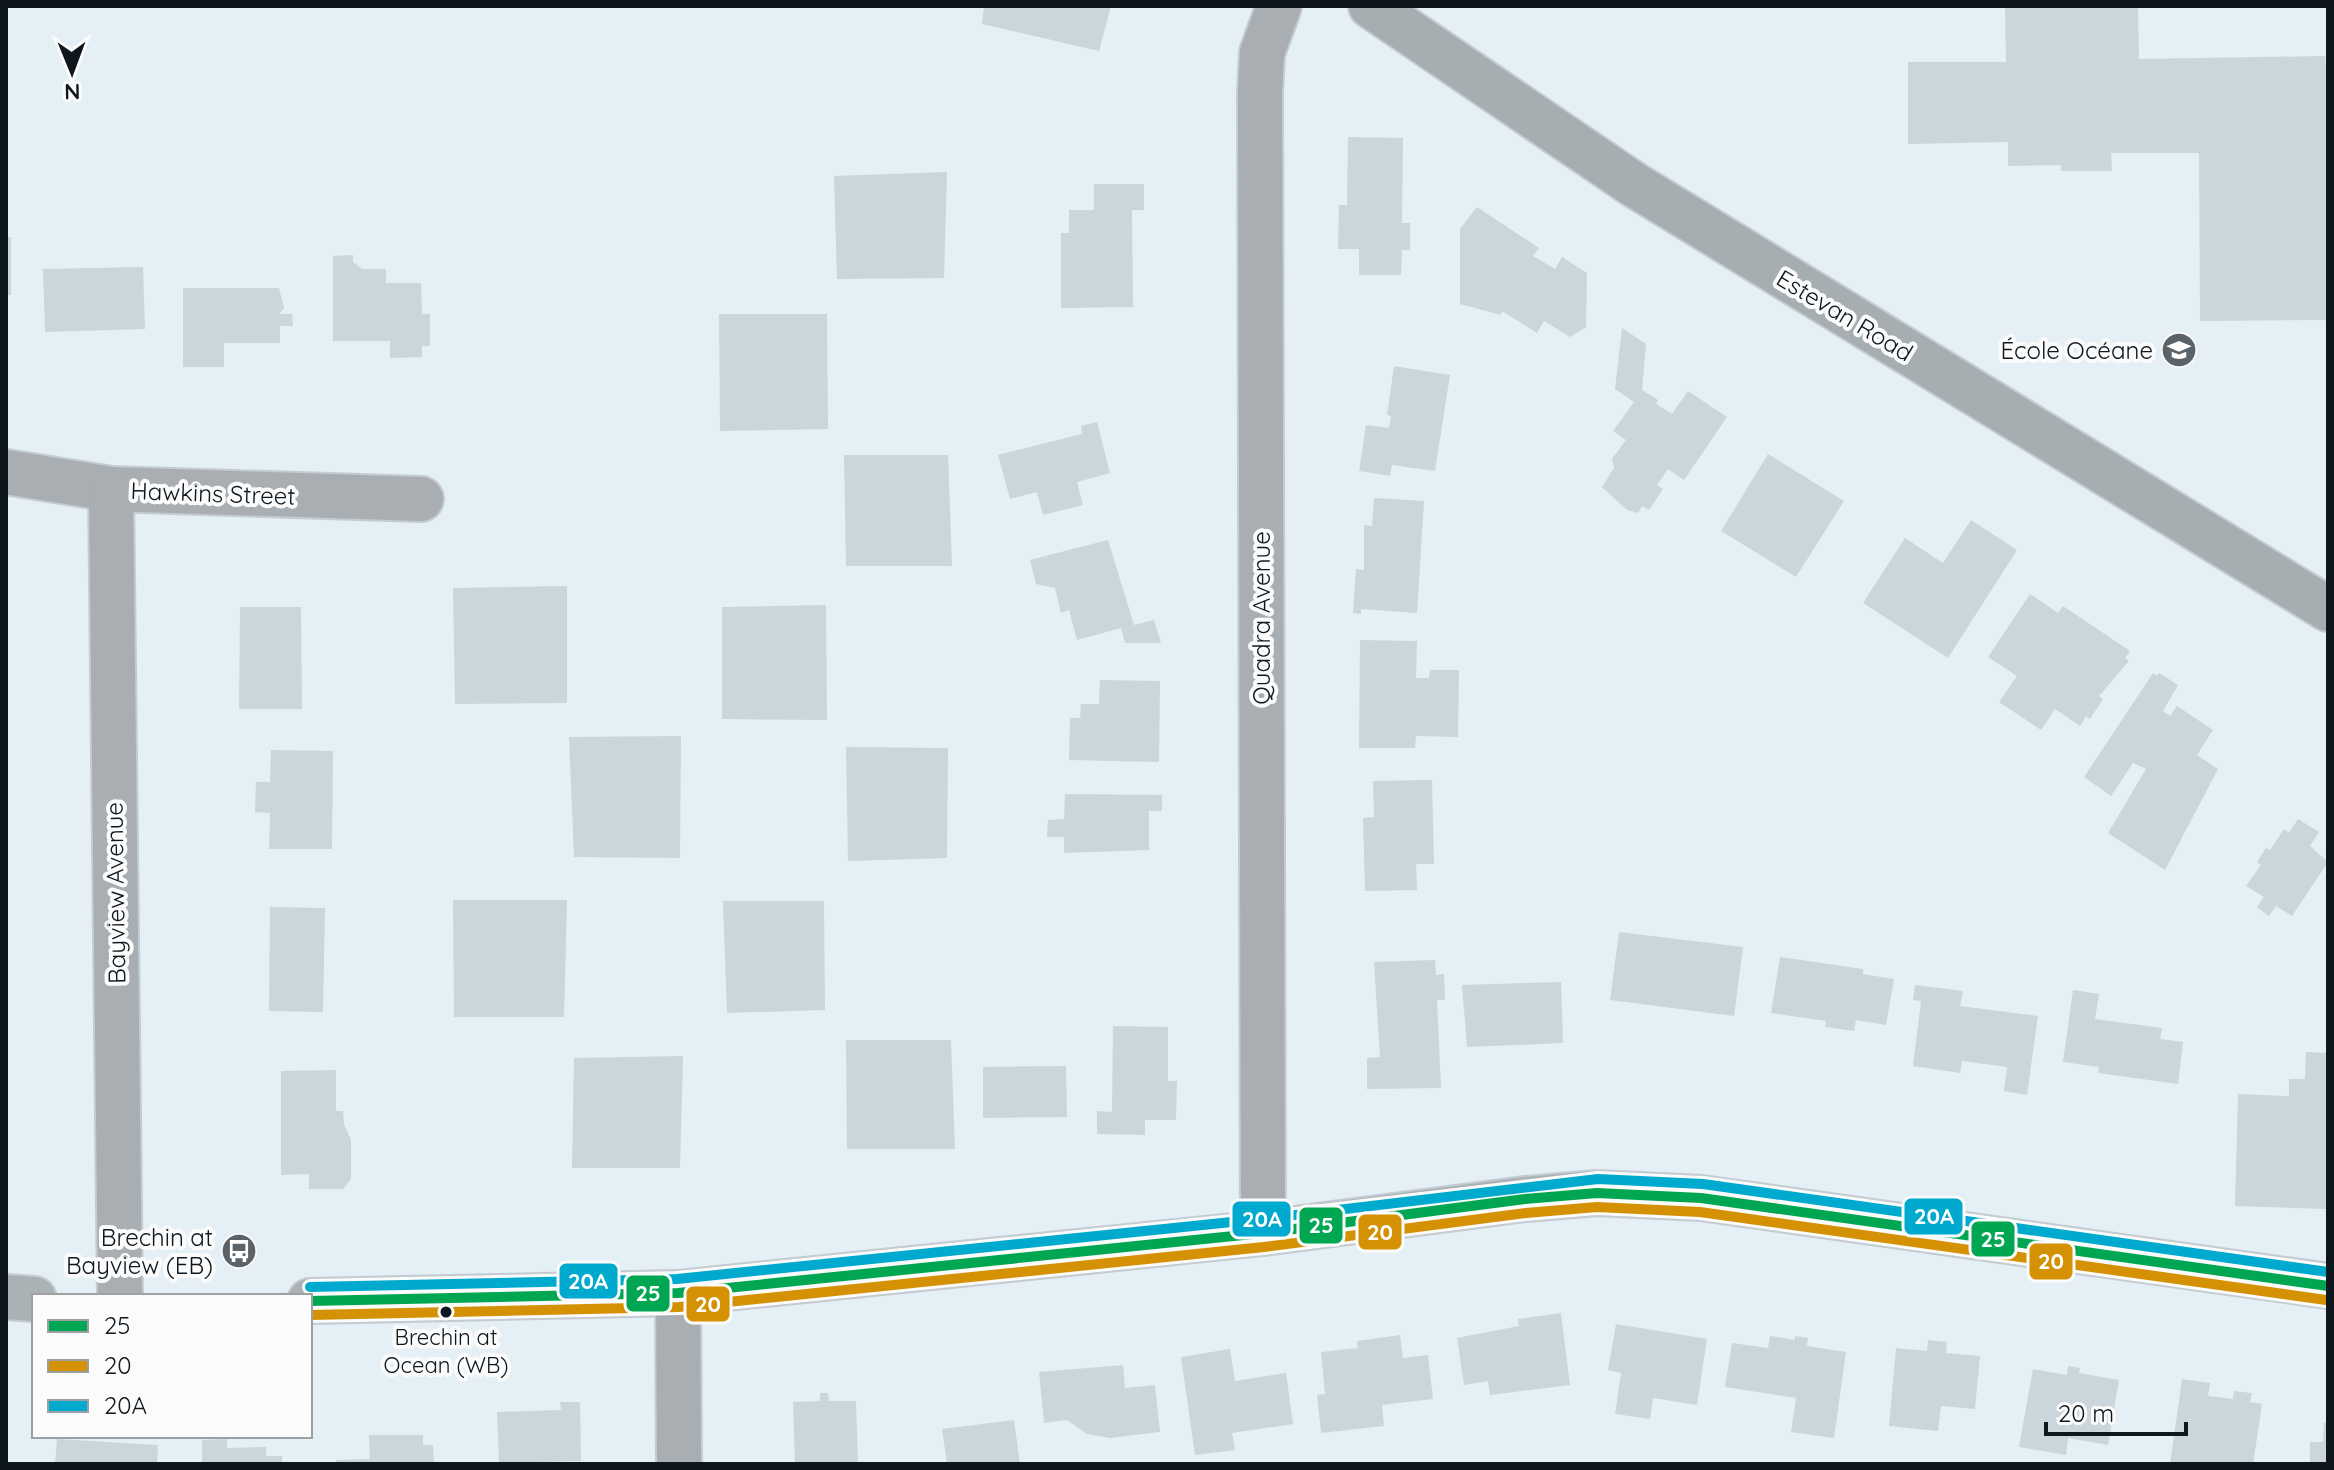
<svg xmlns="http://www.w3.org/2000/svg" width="2334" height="1470" font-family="Quicksand,sans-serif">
<rect width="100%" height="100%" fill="#e5eff6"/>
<g fill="#cbd5dc">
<polygon points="984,6 1111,6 1099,51 982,24"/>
<polygon points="2005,6 2138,6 2139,59 2325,56 2328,102 2328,320 2200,321 2199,153 2111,153 2112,171 2061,171 2061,165 2008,166 2008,142 1908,144 1908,62 2006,62"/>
<polygon points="1348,137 1403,138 1402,223 1410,223 1410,250 1402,250 1401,275 1359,275 1359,249 1338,249 1339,205 1347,205"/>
<polygon points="947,172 944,278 837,279 834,176"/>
<polygon points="1094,184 1144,184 1144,210 1132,210 1133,307 1061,308 1061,233 1069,233 1069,210 1094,210"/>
<polygon points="1477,207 1539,248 1533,256 1555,269 1562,257 1587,273 1586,327 1570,337 1544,321 1537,333 1502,311 1501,315 1460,304 1460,229"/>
<rect x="6" y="237" width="5" height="58"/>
<polygon points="353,255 353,262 362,269 386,269 386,283 421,283 422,314 430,314 430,346 422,346 422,357 390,358 390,341 333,341 333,256"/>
<polygon points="143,267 145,329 45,332 43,269"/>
<polygon points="183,288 279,288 284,308 279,314 292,314 293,326 280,326 280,343 224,343 224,367 183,367"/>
<polygon points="719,314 827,314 828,429 720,431"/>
<polygon points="1622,328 1646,344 1642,390 1658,400 1656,404 1672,414 1688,391 1727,417 1684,480 1668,469 1657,485 1663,489 1649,510 1642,506 1638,513 1627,510 1602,487 1614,468 1612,459 1626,440 1613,431 1634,402 1615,389"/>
<polygon points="1394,366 1450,375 1435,471 1392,465 1390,476 1359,471 1366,425 1389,428 1391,416 1387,415"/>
<polygon points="1097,422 1110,473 1077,482 1083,505 1043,515 1037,492 1010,499 998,455 1082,434 1081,426"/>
<polygon points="1768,454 1844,501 1796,577 1721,531"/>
<polygon points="844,455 948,455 952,566 846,566"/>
<polygon points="1374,498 1424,501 1417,613 1361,609 1361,614 1353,613 1356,569 1364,570 1364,525 1372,526"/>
<polygon points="1971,520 2017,550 1948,658 1863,603 1905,538 1943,563"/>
<polygon points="1108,540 1134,625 1154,620 1161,643 1125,643 1121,628 1077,640 1069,610 1061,613 1055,588 1036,584 1030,560"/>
<polygon points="567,586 567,703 455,704 453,588"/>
<polygon points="2030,594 2058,613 2063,606 2130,651 2125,658 2129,661 2099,696 2103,699 2090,719 2086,716 2080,726 2055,709 2041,730 1999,702 2017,676 1988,657"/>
<polygon points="826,605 827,720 722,719 722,607"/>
<polygon points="240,607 301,607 302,709 239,709"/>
<polygon points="1360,640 1417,641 1416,678 1429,678 1430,670 1459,670 1458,737 1416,736 1415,748 1359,748"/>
<polygon points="2153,673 2157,676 2159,673 2178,685 2163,711 2170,716 2177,706 2213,730 2197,755 2218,769 2165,870 2108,833 2146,769 2133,763 2111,796 2084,777"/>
<polygon points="1100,680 1160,681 1159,762 1069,760 1070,718 1080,718 1081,704 1099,704"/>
<polygon points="681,736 680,858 574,857 569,737"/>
<polygon points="846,747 948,748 947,858 848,861"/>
<polygon points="271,750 333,751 332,849 269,849 270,813 255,812 256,782 270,782"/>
<polygon points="1432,780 1434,864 1416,864 1417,890 1365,891 1363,818 1374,817 1373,781"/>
<polygon points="1065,794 1162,795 1162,811 1149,811 1149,850 1064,853 1064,837 1047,837 1048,820 1064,819"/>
<polygon points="2298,819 2319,832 2310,846 2328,862 2292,916 2276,906 2269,916 2257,907 2264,897 2246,886 2261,865 2257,862 2266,848 2270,850 2284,829 2289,833"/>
<polygon points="453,900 567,900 564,1017 454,1017"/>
<polygon points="723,901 824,901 825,1010 727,1013"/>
<polygon points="270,907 325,908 323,1012 269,1011"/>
<polygon points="1619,932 1743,947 1734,1016 1610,1000"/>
<polygon points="1780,957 1863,969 1863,974 1894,979 1886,1025 1856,1020 1854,1031 1825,1027 1826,1021 1771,1013"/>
<polygon points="1435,960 1436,975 1444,974 1445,1000 1437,1000 1441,1088 1367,1089 1367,1058 1380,1057 1374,962"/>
<polygon points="1561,982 1563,1043 1467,1047 1462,985"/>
<polygon points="1915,985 1963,991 1960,1006 2038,1016 2027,1095 2004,1091 2007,1067 1962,1061 1960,1073 1913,1066 1921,1001 1913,1000"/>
<polygon points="2073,990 2099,994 2095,1019 2162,1028 2160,1039 2183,1042 2178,1084 2098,1073 2099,1067 2063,1062"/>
<polygon points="1113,1026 1168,1027 1168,1081 1177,1081 1176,1120 1145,1120 1145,1135 1097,1134 1097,1111 1112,1112"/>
<polygon points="846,1040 951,1040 955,1149 847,1149"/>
<polygon points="2306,1052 2328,1053 2328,1209 2235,1206 2238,1094 2289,1096 2289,1079 2305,1079"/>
<polygon points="683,1056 680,1168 572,1168 574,1058"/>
<polygon points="1066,1066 1067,1117 983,1118 983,1067"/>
<polygon points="336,1070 336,1111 343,1111 344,1124 351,1140 351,1179 343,1189 309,1189 309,1174 281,1175 281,1071"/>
<polygon points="1561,1313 1570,1385 1490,1395 1488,1381 1464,1385 1457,1338 1519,1326 1518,1319"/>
<polygon points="1616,1324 1707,1339 1697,1405 1653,1398 1650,1419 1615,1414 1621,1373 1608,1370"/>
<polygon points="1400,1335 1403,1358 1428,1355 1433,1399 1382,1405 1384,1426 1321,1433 1317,1395 1325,1394 1321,1352 1358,1348 1357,1341"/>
<polygon points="1770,1336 1795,1340 1795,1336 1808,1338 1807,1346 1846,1352 1834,1438 1791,1432 1796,1398 1725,1387 1732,1343 1768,1348"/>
<polygon points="1928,1340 1947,1342 1946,1353 1980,1356 1975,1409 1941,1406 1938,1431 1889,1426 1896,1348 1927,1351"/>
<polygon points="1230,1349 1235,1381 1286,1373 1293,1424 1232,1433 1235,1450 1195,1455 1181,1357"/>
<polygon points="1123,1365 1125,1388 1155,1385 1160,1432 1110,1438 1087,1434 1067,1420 1044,1423 1039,1372"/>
<polygon points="2068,1366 2080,1368 2079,1373 2119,1380 2108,1445 2068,1438 2066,1455 2019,1447 2033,1369 2067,1375"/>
<polygon points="2182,1379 2210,1383 2208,1396 2233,1399 2234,1391 2252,1393 2250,1402 2262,1404 2253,1464 2170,1464"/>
<polygon points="820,1393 828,1393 829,1401 856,1401 858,1464 795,1464 793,1402 820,1401"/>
<polygon points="560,1402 580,1402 581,1461 499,1463 497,1412 561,1410"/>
<polygon points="1014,1420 1020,1464 947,1464 942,1429"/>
<polygon points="2324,1423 2328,1423 2328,1464 2310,1464 2310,1442 2323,1442"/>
<polygon points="369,1435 423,1435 423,1445 433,1445 434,1464 336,1464 336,1460 370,1459"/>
<polygon points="57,1439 158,1445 157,1464 55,1464"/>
<polygon points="227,1439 227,1448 266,1447 266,1456 282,1456 282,1464 202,1464 202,1440"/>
</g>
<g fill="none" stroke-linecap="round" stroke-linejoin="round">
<defs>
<g id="street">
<polyline points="6,472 111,489 421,499"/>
<polyline points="111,489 120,1296"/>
<polyline points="1263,1233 1260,93 1262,53 1279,6"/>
<polyline points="678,1293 679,1464"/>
</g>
<polyline id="secondary" points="1371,6 1633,184 2328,609"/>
<g id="primary">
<polyline points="6,1297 34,1299"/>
<polyline points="310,1301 678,1293 1263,1233 1525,1199 1597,1193 1701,1198 2328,1286"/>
</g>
</defs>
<use href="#street" stroke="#c4ccd2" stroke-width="48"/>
<use href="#secondary" stroke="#c4ccd2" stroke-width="48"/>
<use href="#primary" stroke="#c4ccd2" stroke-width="48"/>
<use href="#street" stroke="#a9aeb2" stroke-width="44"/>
<use href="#secondary" stroke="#a6aeb2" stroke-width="44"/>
<use href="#primary" stroke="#aab2b6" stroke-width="44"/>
<defs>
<polyline id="bus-1" points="310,1301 678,1293 1263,1233 1525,1199 1597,1193 1701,1198 2328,1286"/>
<polyline id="bus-2" points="310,1315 679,1307 1264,1247 1526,1213 1597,1207 1700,1212 2326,1300"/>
<polyline id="bus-3" points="310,1287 677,1279 1261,1219 1598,1179 1703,1184 2328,1272"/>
</defs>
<use href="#bus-1" stroke="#fbfbfb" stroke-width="16"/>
<use href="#bus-2" stroke="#fbfbfb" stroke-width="16"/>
<use href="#bus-3" stroke="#fbfbfb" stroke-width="16"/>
<use href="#bus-1" stroke="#00a651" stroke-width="10"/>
<use href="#bus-2" stroke="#d49104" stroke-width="10"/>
<use href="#bus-3" stroke="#00a9ce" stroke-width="10"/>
</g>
<defs>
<symbol id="school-disc" viewBox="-11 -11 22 22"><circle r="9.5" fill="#596369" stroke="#fbfbfb"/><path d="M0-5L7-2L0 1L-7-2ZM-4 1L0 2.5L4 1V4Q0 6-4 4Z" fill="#fff"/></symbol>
<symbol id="bus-disc" viewBox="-11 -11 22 22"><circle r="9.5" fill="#596369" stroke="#fbfbfb"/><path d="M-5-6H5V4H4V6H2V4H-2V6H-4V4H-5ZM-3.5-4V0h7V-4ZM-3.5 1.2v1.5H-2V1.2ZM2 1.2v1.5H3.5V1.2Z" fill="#fff"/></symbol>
</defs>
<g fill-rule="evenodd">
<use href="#school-disc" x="2159" y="330" width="40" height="40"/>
<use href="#bus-disc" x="219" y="1231" width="40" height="40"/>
</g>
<circle fill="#0d171d" stroke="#fbfbfb" stroke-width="3" cx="446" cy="1312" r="7"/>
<g text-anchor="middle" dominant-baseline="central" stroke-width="8" stroke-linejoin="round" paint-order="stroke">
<g font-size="22" fill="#0d171d" stroke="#fbfbfb">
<text x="446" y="1337">Brechin at<tspan x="446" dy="28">Ocean (WB)</tspan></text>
</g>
<g font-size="24" fill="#0d171d" stroke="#fbfbfb">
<text transform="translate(1845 315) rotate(31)">Estevan Road</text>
<text transform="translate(213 493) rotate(2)">Hawkins Street</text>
<text transform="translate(1261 618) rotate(-90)">Quadra Avenue</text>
<text transform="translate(115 893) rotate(-91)">Bayview Avenue</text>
</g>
<g font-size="24" fill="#0d171d" stroke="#fbfbfb" text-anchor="end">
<text x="2153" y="350">École Océane</text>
<text x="213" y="1237">Brechin at<tspan x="213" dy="28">Bayview (EB)</tspan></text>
</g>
</g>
<g stroke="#fbfbfb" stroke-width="3">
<rect x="1903" y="1197" width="61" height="39" rx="8" fill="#00a9ce"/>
<rect x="1231" y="1200" width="61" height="38" rx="8" fill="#00a9ce"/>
<rect x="1298" y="1206" width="46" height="39" rx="8" fill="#00a651"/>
<rect x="1357" y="1213" width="46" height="38" rx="8" fill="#d49104"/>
<rect x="1970" y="1220" width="46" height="38" rx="8" fill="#00a651"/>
<rect x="2028" y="1242" width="46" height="39" rx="8" fill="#d49104"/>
<rect x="558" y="1262" width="61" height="38" rx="8" fill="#00a9ce"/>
<rect x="625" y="1274" width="46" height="39" rx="8" fill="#00a651"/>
<rect x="685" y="1285" width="46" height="38" rx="8" fill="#d49104"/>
</g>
<g font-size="22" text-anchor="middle" font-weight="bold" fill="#fff">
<text x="1934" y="1224">20A</text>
<text x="1262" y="1227">20A</text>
<text x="1321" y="1233">25</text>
<text x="1380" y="1240">20</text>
<text x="1993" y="1247">25</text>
<text x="2051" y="1269">20</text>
<text x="588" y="1289">20A</text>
<text x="648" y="1301">25</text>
<text x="708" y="1312">20</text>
</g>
<rect width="2334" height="1470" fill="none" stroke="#0d171d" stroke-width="16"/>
<rect x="32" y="1294" width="280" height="144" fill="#fbfbfb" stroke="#9ca0a2" stroke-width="2"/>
<rect x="48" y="1320" width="40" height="12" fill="#00a651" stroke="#9ca0a2" stroke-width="2"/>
<text x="104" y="1334" font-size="24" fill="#0d171d">25</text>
<rect x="48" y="1360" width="40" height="12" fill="#d49104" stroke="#9ca0a2" stroke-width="2"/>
<text x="104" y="1374" font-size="24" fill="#0d171d">20</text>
<rect x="48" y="1400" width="40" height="12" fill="#00a9ce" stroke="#9ca0a2" stroke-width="2"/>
<text x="104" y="1414" font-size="24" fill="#0d171d">20A</text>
<g transform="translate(72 72) rotate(179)" stroke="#fbfbfb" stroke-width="6" paint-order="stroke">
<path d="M0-6L14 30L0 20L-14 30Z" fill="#0d171d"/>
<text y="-12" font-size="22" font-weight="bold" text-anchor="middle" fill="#0d171d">N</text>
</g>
<path d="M2046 1422v12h140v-12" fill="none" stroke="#0d171d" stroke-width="4"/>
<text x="2058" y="1422" font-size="24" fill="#0d171d" stroke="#fbfbfb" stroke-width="6" paint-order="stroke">20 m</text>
</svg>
